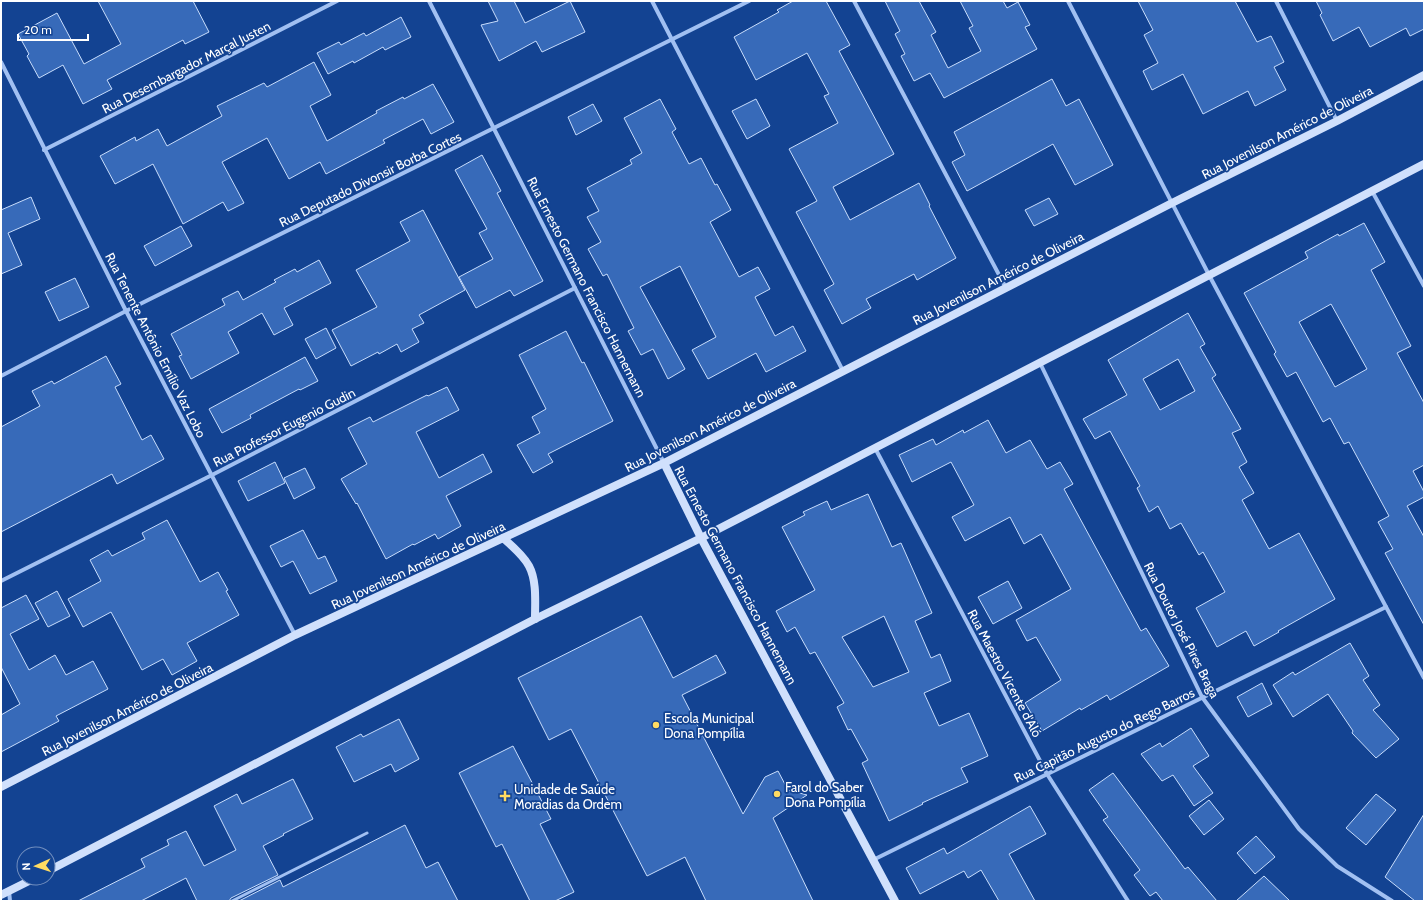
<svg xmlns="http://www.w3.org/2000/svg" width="1425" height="902" font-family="Cabin,sans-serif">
<rect width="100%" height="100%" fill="#134392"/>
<g fill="#376ab9" stroke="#c8ddfc" fill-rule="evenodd">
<polygon points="98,1 193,1 209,32 185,44 183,40 107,80 112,89 83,104 63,65 39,78 27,56 29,54 18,34 57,13 84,64 121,44"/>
<polygon points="488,1 514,1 525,23 570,1 585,32 542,52 536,41 499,61 481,25 498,21"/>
<polygon points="793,1 826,1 850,45 839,51 894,154 833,187 850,220 919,183 930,205 929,206 956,258 917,280 914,274 866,299 871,308 842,324 824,290 834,284 796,212 817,201 789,149 838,123 824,96 829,94 807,53 756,80 734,37 779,12 777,10"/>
<polygon points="885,1 919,1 936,32 931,35 948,68 981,51 969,28 973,26 960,1 1003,1 1007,8 1018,2 1030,25 1025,27 1037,49 944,98 930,73 914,81 901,56 905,54 895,34 900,31"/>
<polygon points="1138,1 1235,1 1257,42 1271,36 1284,62 1274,67 1286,90 1255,106 1248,91 1203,114 1183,74 1152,90 1143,71 1158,63 1144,35 1153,30"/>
<polygon points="1316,1 1424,1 1424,29 1410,36 1406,28 1370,47 1359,27 1333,41 1320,15 1322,13"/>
<polygon points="401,17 411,37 385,50 383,47 354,63 353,61 328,74 317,53 339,42 341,45 364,33 366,36"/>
<polygon points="314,62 331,95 310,106 327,141 377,113 376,111 403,97 404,99 433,84 454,122 431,134 423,119 383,140 385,143 326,174 320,162 289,179 267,138 222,162 244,203 228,211 223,202 183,224 153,164 115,184 100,156 135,137 136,141 158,129 167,146 222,116 217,106 264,83 267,87"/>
<polygon points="1052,79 1066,106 1079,99 1113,165 1075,185 1053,144 967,191 952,162 965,155 954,132"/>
<polygon points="660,99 676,129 672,132 689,164 701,158 715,185 717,184 731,210 710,222 739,277 758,267 770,289 755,297 775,336 793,326 806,351 766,372 756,353 708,379 692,350 716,337 680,266 640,287 685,369 668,379 653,349 641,355 628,331 634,328 607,274 603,276 588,249 601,242 587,217 599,211 587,188 632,164 630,160 642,153 624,118"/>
<polygon points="756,99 770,126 747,139 732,111"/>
<polygon points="593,104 602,121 576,135 568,117"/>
<polygon points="482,155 501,191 497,193 543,281 514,296 510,290 476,308 459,277 493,259 479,233 487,229 455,170"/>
<polygon points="31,197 40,219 8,233 22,265 1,274 1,210"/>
<polygon points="1049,198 1058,214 1034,226 1025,210"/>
<polygon points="423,210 465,290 419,315 424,323 412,329 419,342 401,352 397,344 379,354 378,352 351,366 332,330 377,307 356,270 410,241 400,222"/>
<path d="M 1364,223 L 1385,262 L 1371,270 L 1411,346 L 1397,353 L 1424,403 L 1424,465 L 1413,471 L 1424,492 L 1424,497 L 1407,506 L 1424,537 L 1424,625 L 1385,553 L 1393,549 L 1378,522 L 1389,516 L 1349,442 L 1344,444 L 1330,418 L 1323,422 L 1296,372 L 1287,377 L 1274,354 L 1276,352 L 1244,293 L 1308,258 L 1305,252 L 1338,234 L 1339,236 ZM 1331,304 L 1367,369 L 1335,387 L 1299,322 Z"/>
<polygon points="181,226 192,246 155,266 144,246"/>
<polygon points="319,260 331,283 284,308 293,325 274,335 262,313 228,332 239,353 191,379 179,356 182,355 171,334 225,305 222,299 238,291 243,300 276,282 274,280 295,269 297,272"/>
<polygon points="75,278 89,307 59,321 45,292"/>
<path d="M 1188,313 L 1205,344 L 1200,347 L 1216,375 L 1212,378 L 1241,429 L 1232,433 L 1247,462 L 1239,467 L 1254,493 L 1242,500 L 1269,549 L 1299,533 L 1335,599 L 1278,631 L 1279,632 L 1254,646 L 1246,631 L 1217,647 L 1196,608 L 1225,592 L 1203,552 L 1199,555 L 1181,523 L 1170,529 L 1158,506 L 1149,512 L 1137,488 L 1140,486 L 1110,431 L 1095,439 L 1083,419 L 1127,395 L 1108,360 ZM 1178,359 L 1195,391 L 1160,410 L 1143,379 Z"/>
<polygon points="326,328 336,348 316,359 305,339"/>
<polygon points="566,331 582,363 584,362 613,421 548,454 553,462 533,473 517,445 540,433 532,417 546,409 519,355"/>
<polygon points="106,356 121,384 115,387 142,440 151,435 164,459 117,484 112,474 1,532 1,427 40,406 32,391 52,381 54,384"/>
<polygon points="305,357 318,381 300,390 299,389 250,415 251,418 222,433 209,409"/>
<polygon points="447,387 459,410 416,432 439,478 483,454 492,472 446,496 461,526 438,539 435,534 414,545 413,544 386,559 357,503 356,504 341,479 367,464 348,428 370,417 373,422 427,395 428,396"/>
<polygon points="988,420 1006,453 1030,440 1047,469 1060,462 1073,484 1064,489 1141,631 1146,628 1169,666 1110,700 1107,695 1081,710 1080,708 1042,731 1025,703 1061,680 1036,637 1027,641 1016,620 1071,589 1041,534 1024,544 1010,517 965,541 952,517 974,505 951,462 912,482 899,455 933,439 936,445 963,430 964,433"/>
<polygon points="275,462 285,483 248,501 238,481"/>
<polygon points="305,468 315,488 294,499 284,478"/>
<path d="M 868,494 L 892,547 L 901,543 L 932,613 L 915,621 L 931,658 L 940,654 L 951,681 L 924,693 L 939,726 L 969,713 L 988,756 L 961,768 L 968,782 L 922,803 L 923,804 L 889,821 L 862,763 L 868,760 L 851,729 L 848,730 L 837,707 L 844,703 L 815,652 L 810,654 L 795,627 L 787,632 L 776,611 L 815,590 L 782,527 L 805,515 L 803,512 L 827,501 L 831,510 ZM 884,616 L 909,672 L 873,687 L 842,637 Z"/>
<polygon points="167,520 200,582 218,572 228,590 226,591 239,615 187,643 197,661 172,675 163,659 142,670 111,612 83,627 68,599 101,581 90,560 108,550 112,556 145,539 142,533"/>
<polygon points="303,530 318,559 325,556 337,581 310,594 293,561 281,567 270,546"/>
<polygon points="1008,581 1022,608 993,624 978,597"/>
<polygon points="57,591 70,616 48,627 35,603"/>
<polygon points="26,595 39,619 10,634 29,670 55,655 66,675 93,661 108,689 56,716 59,721 1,752 1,715 20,704 1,667 1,608"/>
<polygon points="641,616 673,678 716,655 726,673 682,695 743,814 765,777 778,771 788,790 807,795 773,818 813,901 706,901 685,857 647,876 571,729 549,740 518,678"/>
<polygon points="1350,643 1369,676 1363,680 1380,705 1373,710 1399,739 1376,758 1352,733 1353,731 1328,694 1293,717 1273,685 1293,672 1295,675"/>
<polygon points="1262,683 1272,704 1248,717 1237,697"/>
<polygon points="399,719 419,759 395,772 391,764 354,782 336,747 361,734 363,737"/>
<polygon points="1191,728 1209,756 1193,766 1213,793 1194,806 1173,775 1162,781 1141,754 1160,743 1162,747"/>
<polygon points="513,746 551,819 540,824 574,892 555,901 530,901 502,844 496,847 459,773"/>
<polygon points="1113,773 1185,869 1188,867 1217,901 1163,901 1156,892 1150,896 1134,875 1140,870 1103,820 1108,817 1089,790"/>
<polygon points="293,779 313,819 283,834 284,835 263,846 278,875 231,898 229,901 197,901 186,878 141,901 78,901 145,867 141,859 169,845 167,840 186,831 204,866 236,850 214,806 237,794 242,804"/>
<polygon points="1376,794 1396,810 1366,845 1346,828"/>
<polygon points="1209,800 1224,819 1204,835 1189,816"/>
<polygon points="1030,806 1046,834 1009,854 1035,901 999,901 981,870 968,878 964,871 920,894 906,868 944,848 947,854"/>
<polygon points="1424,814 1424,901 1415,901 1385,877"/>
<polygon points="405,825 426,868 438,862 458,901 239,901 280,880 283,887"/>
<polygon points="1256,836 1275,857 1255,874 1237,853"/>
<polygon points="1264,876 1290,901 1236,901"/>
</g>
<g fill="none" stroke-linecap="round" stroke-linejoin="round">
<polyline stroke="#a1c0f2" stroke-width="3" points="232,901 367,833"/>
<g stroke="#a1c0f2" stroke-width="4">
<polyline points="429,1 664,463"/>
<polyline points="652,1 843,371"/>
<polyline points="854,1 1006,288"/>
<polyline points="1068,1 1209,275 1424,678"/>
<polyline points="1276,1 1337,121"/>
<polyline points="1,62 126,311 295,635"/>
<polyline points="44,150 337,1"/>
<polyline points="1372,191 1424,286"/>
<polyline points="1040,363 1202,697 1299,829 1337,866 1392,901"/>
<polyline points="1,376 126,311 749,1"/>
<polyline points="875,448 1047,774 1128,901"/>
<polyline points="1,581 212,475 575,288"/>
<polyline points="873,860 1386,607"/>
<polyline points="9,891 10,901"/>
</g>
<g stroke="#d0e0fc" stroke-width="8">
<polyline points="664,463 701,538 895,901"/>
<path d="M 503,538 C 512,546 523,555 529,566 C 537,581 535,602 535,619"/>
<polyline points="1,787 295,635 664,463 1172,203 1337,121 1424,75"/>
<polyline points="48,871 535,619 701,538 1424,164"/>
<polyline points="1,895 35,878"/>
</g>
</g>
<g fill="#ffdb62" stroke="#134392" stroke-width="1.5">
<circle cx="656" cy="725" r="4"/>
<circle cx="777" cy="794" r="4"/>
<path d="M503 790h4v4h4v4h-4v4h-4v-4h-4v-4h4z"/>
</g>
<g text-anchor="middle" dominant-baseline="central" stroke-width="3.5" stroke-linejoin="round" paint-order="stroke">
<g font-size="13" fill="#fff" stroke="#134392">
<text transform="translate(186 67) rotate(-27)">Rua Desembargador Marçal Justen</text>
<text transform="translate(1287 132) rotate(-27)">Rua Jovenilson Américo de Oliveira</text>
<text transform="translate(370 179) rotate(-26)">Rua Deputado Divonsir Borba Cortes</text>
<text transform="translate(998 278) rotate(-27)">Rua Jovenilson Américo de Oliveira</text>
<text transform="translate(587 287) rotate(63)">Rua Ernesto Germano Francisco Hannemann</text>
<text transform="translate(156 345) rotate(63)">Rua Tenente Antônio Emílio Vaz Lobo</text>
<text transform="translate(710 425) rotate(-27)">Rua Jovenilson Américo de Oliveira</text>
<text transform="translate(284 427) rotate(-27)">Rua Professor Eugenio Gudin</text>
<text transform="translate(418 565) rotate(-25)">Rua Jovenilson Américo de Oliveira</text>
<text transform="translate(736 575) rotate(62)">Rua Ernesto Germano Francisco Hannemann</text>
<text transform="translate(1182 630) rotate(63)">Rua Doutor José Pires Braga</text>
<text transform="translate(1005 673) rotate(62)">Rua Maestro Vicente d'Aló</text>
<text transform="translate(127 709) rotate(-27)">Rua Jovenilson Américo de Oliveira</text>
<text transform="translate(1104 735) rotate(-26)">Rua Capitão Augusto do Rego Barros</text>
</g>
<g font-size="13" fill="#fff" stroke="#134392" text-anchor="start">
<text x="664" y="718">Escola Municipal<tspan x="664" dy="15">Dona Pompília</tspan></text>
<text x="785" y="787">Farol do Saber<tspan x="785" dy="15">Dona Pompília</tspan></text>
<text x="514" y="789">Unidade de Saúde<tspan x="514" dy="15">Moradias da Ordem</tspan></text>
</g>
</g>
<rect width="1425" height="902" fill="none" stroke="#ffffff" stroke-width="4"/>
<g transform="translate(36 866) rotate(267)"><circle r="19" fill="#134392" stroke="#718ebe"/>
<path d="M0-3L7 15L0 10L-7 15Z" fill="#ffdb62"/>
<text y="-6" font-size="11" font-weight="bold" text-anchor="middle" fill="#ffffff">N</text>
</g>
<path d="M18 34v6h70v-6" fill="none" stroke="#ffffff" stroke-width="2"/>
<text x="24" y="34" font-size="12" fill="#ffffff" stroke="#134392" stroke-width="3" paint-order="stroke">20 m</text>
</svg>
